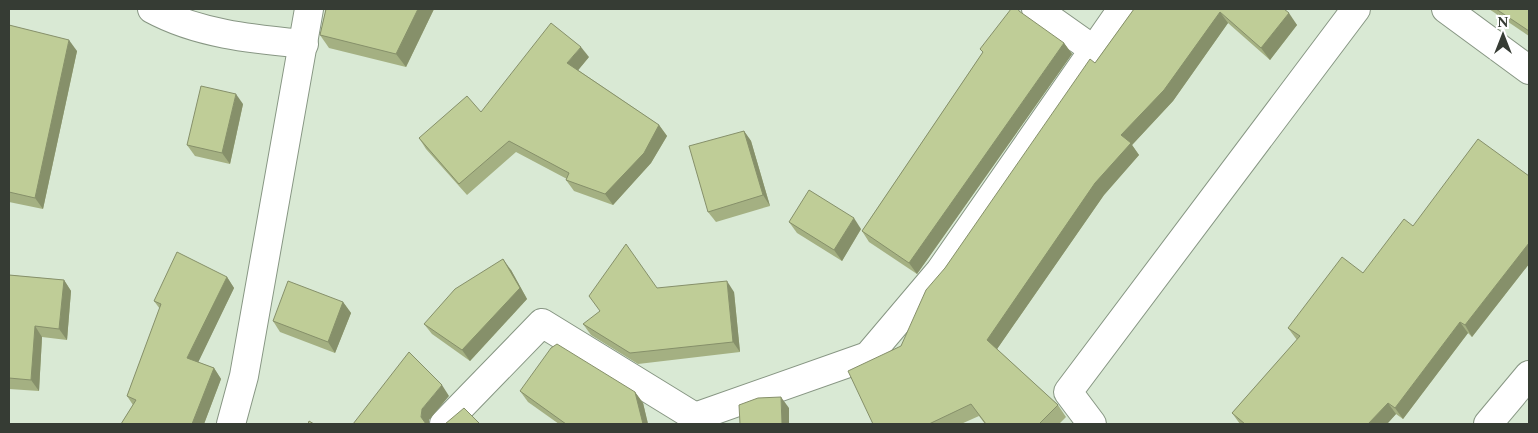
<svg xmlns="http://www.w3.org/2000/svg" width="1538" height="433" font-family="Spectral,serif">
<rect width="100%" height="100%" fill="#d9e9d4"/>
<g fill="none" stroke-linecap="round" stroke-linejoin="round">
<defs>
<g id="minor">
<path d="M 152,9 C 198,34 253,39 304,44"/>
<polyline points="1036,9 1094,50"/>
<polyline points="1446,9 1529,70"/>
<polyline points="231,424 244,376 309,9"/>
<polyline points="444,424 542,323 695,417"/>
<polyline points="695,424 695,417 868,356 940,271 1122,9"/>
<polyline points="1092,424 1068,392 1356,9"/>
</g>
<polyline id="major" points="1488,424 1529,375"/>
</defs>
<use href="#minor" stroke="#879683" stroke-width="30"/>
<use href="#major" stroke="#879683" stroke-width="30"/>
<use href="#minor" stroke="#fff" stroke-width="28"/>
<use href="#major" stroke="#fff" stroke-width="28"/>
</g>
<g fill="#a4b082">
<polygon points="326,9 434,9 406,67 329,48 320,35"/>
<polygon points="1134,9 1284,9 1297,25 1270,60 1228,23 1173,101 1132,145 1139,155 1104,195 997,349 1058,405 1066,417 1059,424 985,424 979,416 961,424 873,424 901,346 945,268 1095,63"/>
<polygon points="1489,9 1529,9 1529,36"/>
<polygon points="9,25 77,51 43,209 9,202"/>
<polygon points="1064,43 1072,54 917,274 869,242 862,231 983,52 980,49"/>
<polygon points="589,57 578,70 659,125 667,136 651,163 613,205 574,191 566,180 567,179 516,152 467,195 426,149 419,138 481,112"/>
<polygon points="243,104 230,164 195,156 187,145"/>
<polygon points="744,131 751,141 770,206 716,222 708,212"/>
<polygon points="1529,176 1529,264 1472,337 1468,333 1403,419 1396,414 1387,424 1240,424 1232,413 1297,340 1288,328 1363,273"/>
<polygon points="789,222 861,229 842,261 797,233"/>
<polygon points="511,270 527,299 470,361 432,334 424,324"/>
<polygon points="9,275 64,280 71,291 67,340 42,337 39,391 9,389"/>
<polygon points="227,277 234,288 198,362 214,368 221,379 204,424 121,424 133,405 127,396 160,309 154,301"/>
<polygon points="657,288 734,292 740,352 638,364 591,335 583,324"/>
<polygon points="343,302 351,313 335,353 280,332 273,321"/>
<polygon points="520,391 635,392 643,403 648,424 559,424 528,402"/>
</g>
<g fill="#86906a">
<polygon points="418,9 434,9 406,67 396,54"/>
<polygon points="1220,12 1228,23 1173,101 1132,145 1139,155 1104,195 995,352 987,340 1121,135"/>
<polygon points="1289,13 1297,25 1270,60 1261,48"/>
<polygon points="69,40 77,51 43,209 35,198"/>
<polygon points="1064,43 1072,54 917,274 909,263"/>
<polygon points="581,47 589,57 575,74 567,63"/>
<polygon points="236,94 243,104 230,164 222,153"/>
<polygon points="659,125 667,136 651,163 613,205 605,194"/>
<polygon points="744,131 751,141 770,206 763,195"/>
<polygon points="854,218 861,229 842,261 834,250"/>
<polygon points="1529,243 1529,264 1472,337 1465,325"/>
<polygon points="503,259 511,270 527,299 470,361 462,350"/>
<polygon points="227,277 234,288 195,369 187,358"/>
<polygon points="64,280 71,291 67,340 59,329"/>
<polygon points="727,281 734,292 740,352 733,342"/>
<polygon points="343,302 351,313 335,353 328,342"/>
<polygon points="1460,322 1468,333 1403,419 1395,408"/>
<polygon points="35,326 42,337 39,391 31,380"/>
<polygon points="214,368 221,379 204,424 192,424"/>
<polygon points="442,385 449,396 429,420 429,424 425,424 421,417 422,409"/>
<polygon points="635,392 643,403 648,424 643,424"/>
<polygon points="781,397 789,408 789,424 782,424"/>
<polygon points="1388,403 1396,414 1387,424 1368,424"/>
</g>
<g fill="#bfcd97" stroke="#86906a">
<polygon points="326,9 418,9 396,54 320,35"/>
<polygon points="1011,9 1018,9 1019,11 1064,43 909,263 862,231 983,52 980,49"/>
<polygon points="1134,9 1284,9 1289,13 1261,48 1220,12 1164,90 1121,135 1131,143 1095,183 987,340 1058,405 1039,424 986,424 971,404 929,424 873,424 848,371 901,346 926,290 945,268 1090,59 1095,63"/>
<polygon points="1496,9 1529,9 1529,31"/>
<polygon points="551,23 581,47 567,63 659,125 644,153 605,194 566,180 569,173 509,141 459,184 419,138 467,96 481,112"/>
<polygon points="9,25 69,40 35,198 9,192"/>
<polygon points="201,86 236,94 222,153 187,145"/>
<polygon points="744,131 763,195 708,212 689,146"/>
<polygon points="1478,139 1529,176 1529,243 1465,325 1460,322 1395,408 1388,403 1368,424 1245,424 1232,413 1300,336 1288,328 1342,257 1363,273 1404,219 1413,226"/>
<polygon points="809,190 854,218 834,250 789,222"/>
<polygon points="626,244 657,288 727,281 733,342 630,353 583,324 600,311 589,296"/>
<polygon points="177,252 227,277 187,358 214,368 192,424 121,424 136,400 127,396 161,304 154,301"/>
<polygon points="503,259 520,288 462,350 424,324 455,289"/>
<polygon points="9,275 64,280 59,329 35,326 31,380 9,378"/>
<polygon points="288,281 343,302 328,342 273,321"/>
<polygon points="557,344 635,392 643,424 566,424 520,391 551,348"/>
<polygon points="409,352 442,385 422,409 421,417 426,424 353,424"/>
<polygon points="781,397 782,424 740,424 739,405 758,398"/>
<polygon points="464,408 480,424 445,424"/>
<polygon points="309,421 314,424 308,424"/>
</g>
<rect width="1538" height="433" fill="none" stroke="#363c34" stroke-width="20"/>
<g transform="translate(1503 35)" stroke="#ffffff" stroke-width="4" paint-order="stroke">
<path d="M0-4L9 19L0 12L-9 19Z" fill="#363c34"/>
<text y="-8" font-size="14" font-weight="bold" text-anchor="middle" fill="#363c34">N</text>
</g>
</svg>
